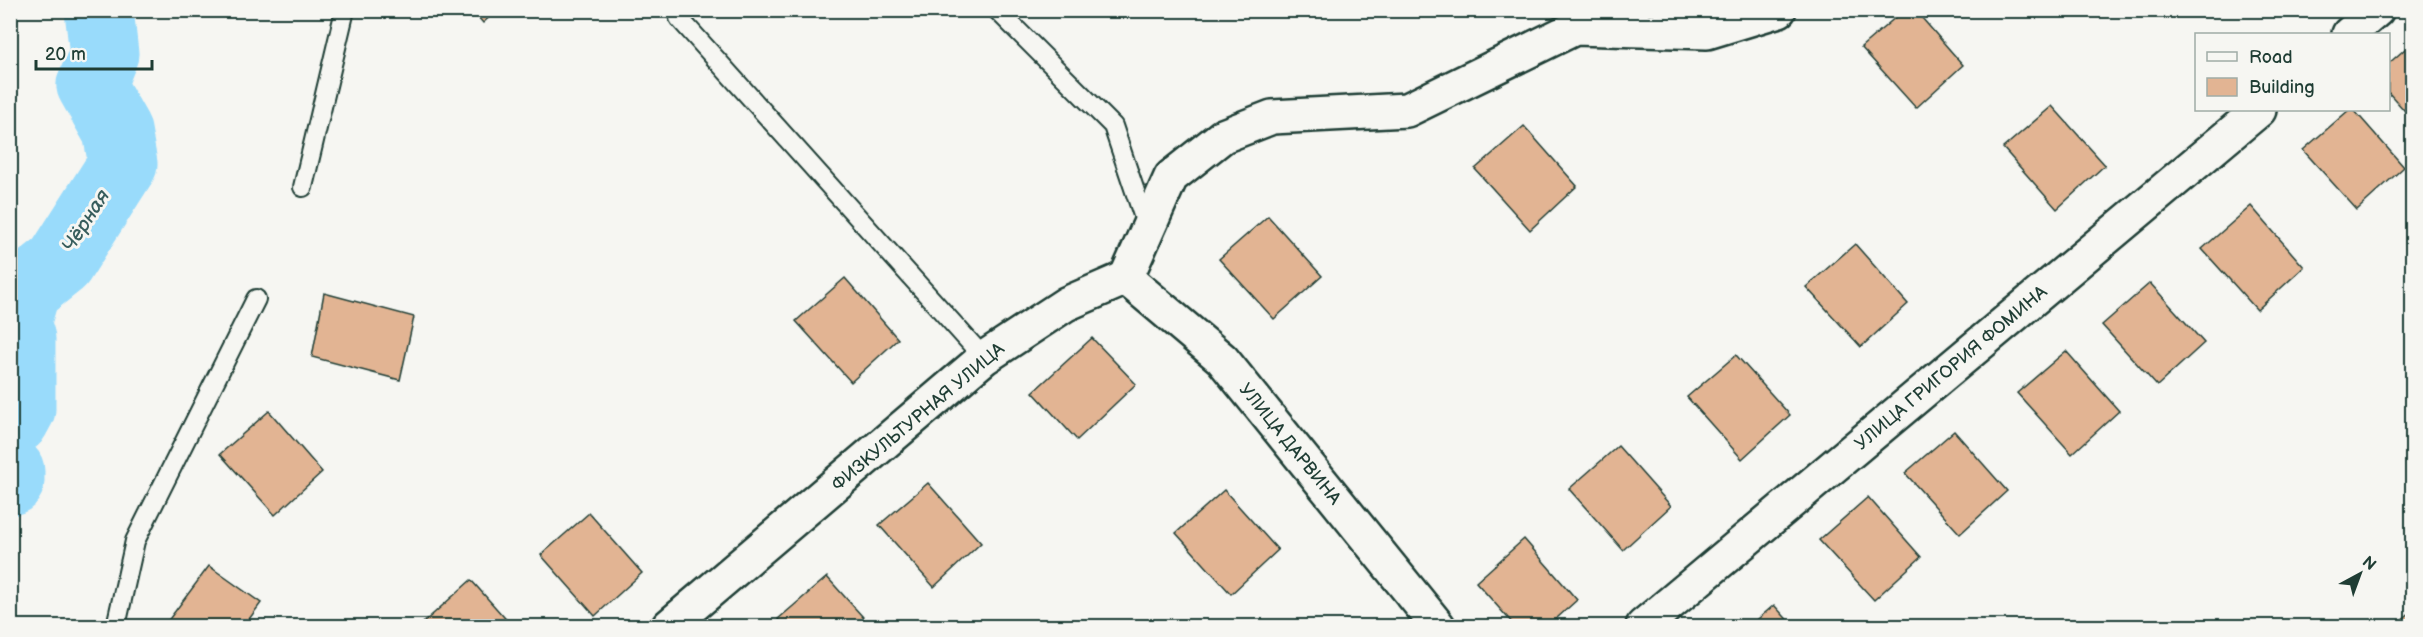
<svg xmlns="http://www.w3.org/2000/svg" width="2423" height="637" font-family="'Balsamiq Sans',sans-serif">
<rect width="100%" height="100%" fill="#f6f6f2"/>
<filter id="ink" filterUnits="userSpaceOnUse"><feTurbulence type="fractalNoise" baseFrequency=".0167" numOctaves="2"/><feDisplacementMap in="SourceGraphic" scale="12" xChannelSelector="R" yChannelSelector="G"/><feConvolveMatrix kernelMatrix="1 2 1 2 8 2 1 2 1" color-interpolation-filters="sRGB"/></filter>
<g filter="url(#ink)">
<g fill="none" stroke-linecap="round" stroke-linejoin="round">
<g stroke="#99dbfb" stroke-width="69">
<polyline points="10,422 15,420 21,409 21,339 16,323 26,290 60,263 123,164 117,131 91,85 104,54 99,10"/>
<polyline points="10,471 10,481"/>
</g>
</g>
<g fill="#e2b493" stroke="#1f3d34" stroke-width="1.5">
<polygon points="472,10 497,10 483,23"/>
<polygon points="1904,10 1915,10 1963,65 1916,108 1861,47"/>
<polygon points="2412,43 2412,119 2388,92 2388,64"/>
<polygon points="2052,106 2105,165 2057,209 2003,148"/>
<polygon points="2349,110 2354,110 2404,167 2357,210 2303,150"/>
<polygon points="1524,126 1577,186 1530,230 1475,169"/>
<polygon points="2251,206 2304,267 2257,310 2202,249"/>
<polygon points="1268,216 1322,276 1274,319 1219,259"/>
<polygon points="1855,244 1908,304 1861,347 1806,287"/>
<polygon points="845,278 898,339 851,382 796,321"/>
<polygon points="2150,283 2204,343 2157,386 2102,325"/>
<polygon points="324,293 414,317 400,380 312,357"/>
<polygon points="1092,338 1136,384 1077,440 1033,392"/>
<polygon points="2066,351 2119,411 2072,454 2017,393"/>
<polygon points="1736,355 1790,415 1742,459 1687,397"/>
<polygon points="269,411 322,472 275,515 220,454"/>
<polygon points="1954,431 2007,491 1960,534 1905,473"/>
<polygon points="1618,446 1671,506 1623,550 1569,489"/>
<polygon points="928,483 981,543 934,587 879,525"/>
<polygon points="1224,490 1278,550 1231,594 1176,533"/>
<polygon points="1868,497 1921,557 1874,600 1819,540"/>
<polygon points="589,513 642,573 595,616 541,555"/>
<polygon points="1524,539 1577,600 1548,626 1515,626 1476,582"/>
<polygon points="209,566 261,603 244,626 164,626"/>
<polygon points="827,577 871,626 784,626 778,619"/>
<polygon points="471,580 512,626 426,626 423,623"/>
<polygon points="1774,605 1793,626 1750,626"/>
<polygon points="2412,611 2412,626 2394,626"/>
</g>
<g fill="none" stroke-linecap="round" stroke-linejoin="round">
<defs>
<g id="service">
<polyline points="997,10 1113,126 1147,227"/>
<polyline points="679,18 984,358"/>
<polyline points="303,187 345,10"/>
<polyline points="116,626 135,541 256,299"/>
</g>
<g id="minor">
<polyline points="2349,34 2377,10"/>
<polyline points="1126,278 1171,177 1223,136 1272,117 1407,110 1575,28 1707,32 1779,10"/>
<polyline points="1643,626 2259,110"/>
</g>
<polyline id="tertiary" points="669,626 984,358 1066,304 1126,278 1222,359 1438,626"/>
</defs>
<use href="#service" stroke="#1f3d34" stroke-width="22"/>
<use href="#minor" stroke="#1f3d34" stroke-width="38"/>
<use href="#tertiary" stroke="#1f3d34" stroke-width="38"/>
<use href="#service" stroke="#f6f6f2" stroke-width="18"/>
<use href="#minor" stroke="#f6f6f2" stroke-width="33"/>
<use href="#tertiary" stroke="#f6f6f2" stroke-width="33"/>
</g>
</g>
<g text-anchor="middle" dominant-baseline="central" stroke-width="6" stroke-linejoin="round" paint-order="stroke">
<g font-size="18" fill="#1f3d34" stroke="#f6f6f2">
<text transform="translate(1951 368) rotate(-40)">УЛИЦА ГРИГОРИЯ ФОМИНА</text>
<text transform="translate(918 417) rotate(-40)">ФИЗКУЛЬТУРНАЯ УЛИЦА</text>
<text transform="translate(1290 444) rotate(51)">УЛИЦА ДАРВИНА</text>
</g>
<g font-size="20" font-style="italic" fill="#375d5c" stroke="#f6f6f2">
<text transform="translate(86 221) rotate(-57)">Чёрная</text>
</g>
</g>
<rect width="2423" height="637" fill="none" stroke="#f6f6f2" stroke-width="36"/>
<rect x="18" y="18" width="2387" height="601" fill="none" stroke="#1f3d34" stroke-width="2" filter="url(#ink)"/>
<rect x="2195" y="33" width="195" height="78" fill="#f6f6f2" stroke="#a0aca6" stroke-width="1.5"/>
<rect x="2207" y="52" width="30" height="9" fill="#f6f6f2" stroke="#a0aca6" stroke-width="1.5"/>
<text x="2249" y="63" font-size="18" fill="#1f3d34">Road</text>
<rect x="2207" y="78" width="30" height="18" fill="#e2b493" stroke="#a0aca6" stroke-width="1.5"/>
<text x="2249" y="93" font-size="18" fill="#1f3d34">Building</text>
<g transform="translate(2360 574) rotate(41)" stroke="#f6f6f2" stroke-width="4.5" paint-order="stroke">
<path d="M0-4.5L10 22L0 15L-10 22Z" fill="#1f3d34"/>
<text y="-9" font-size="16" font-weight="bold" text-anchor="middle" fill="#1f3d34">N</text>
</g>
<path d="M36 60v9h116v-9" fill="none" stroke="#1f3d34" stroke-width="3"/>
<text x="45" y="60" font-size="18" fill="#1f3d34" stroke="#f6f6f2" stroke-width="4.5" paint-order="stroke">20 m</text>
</svg>
